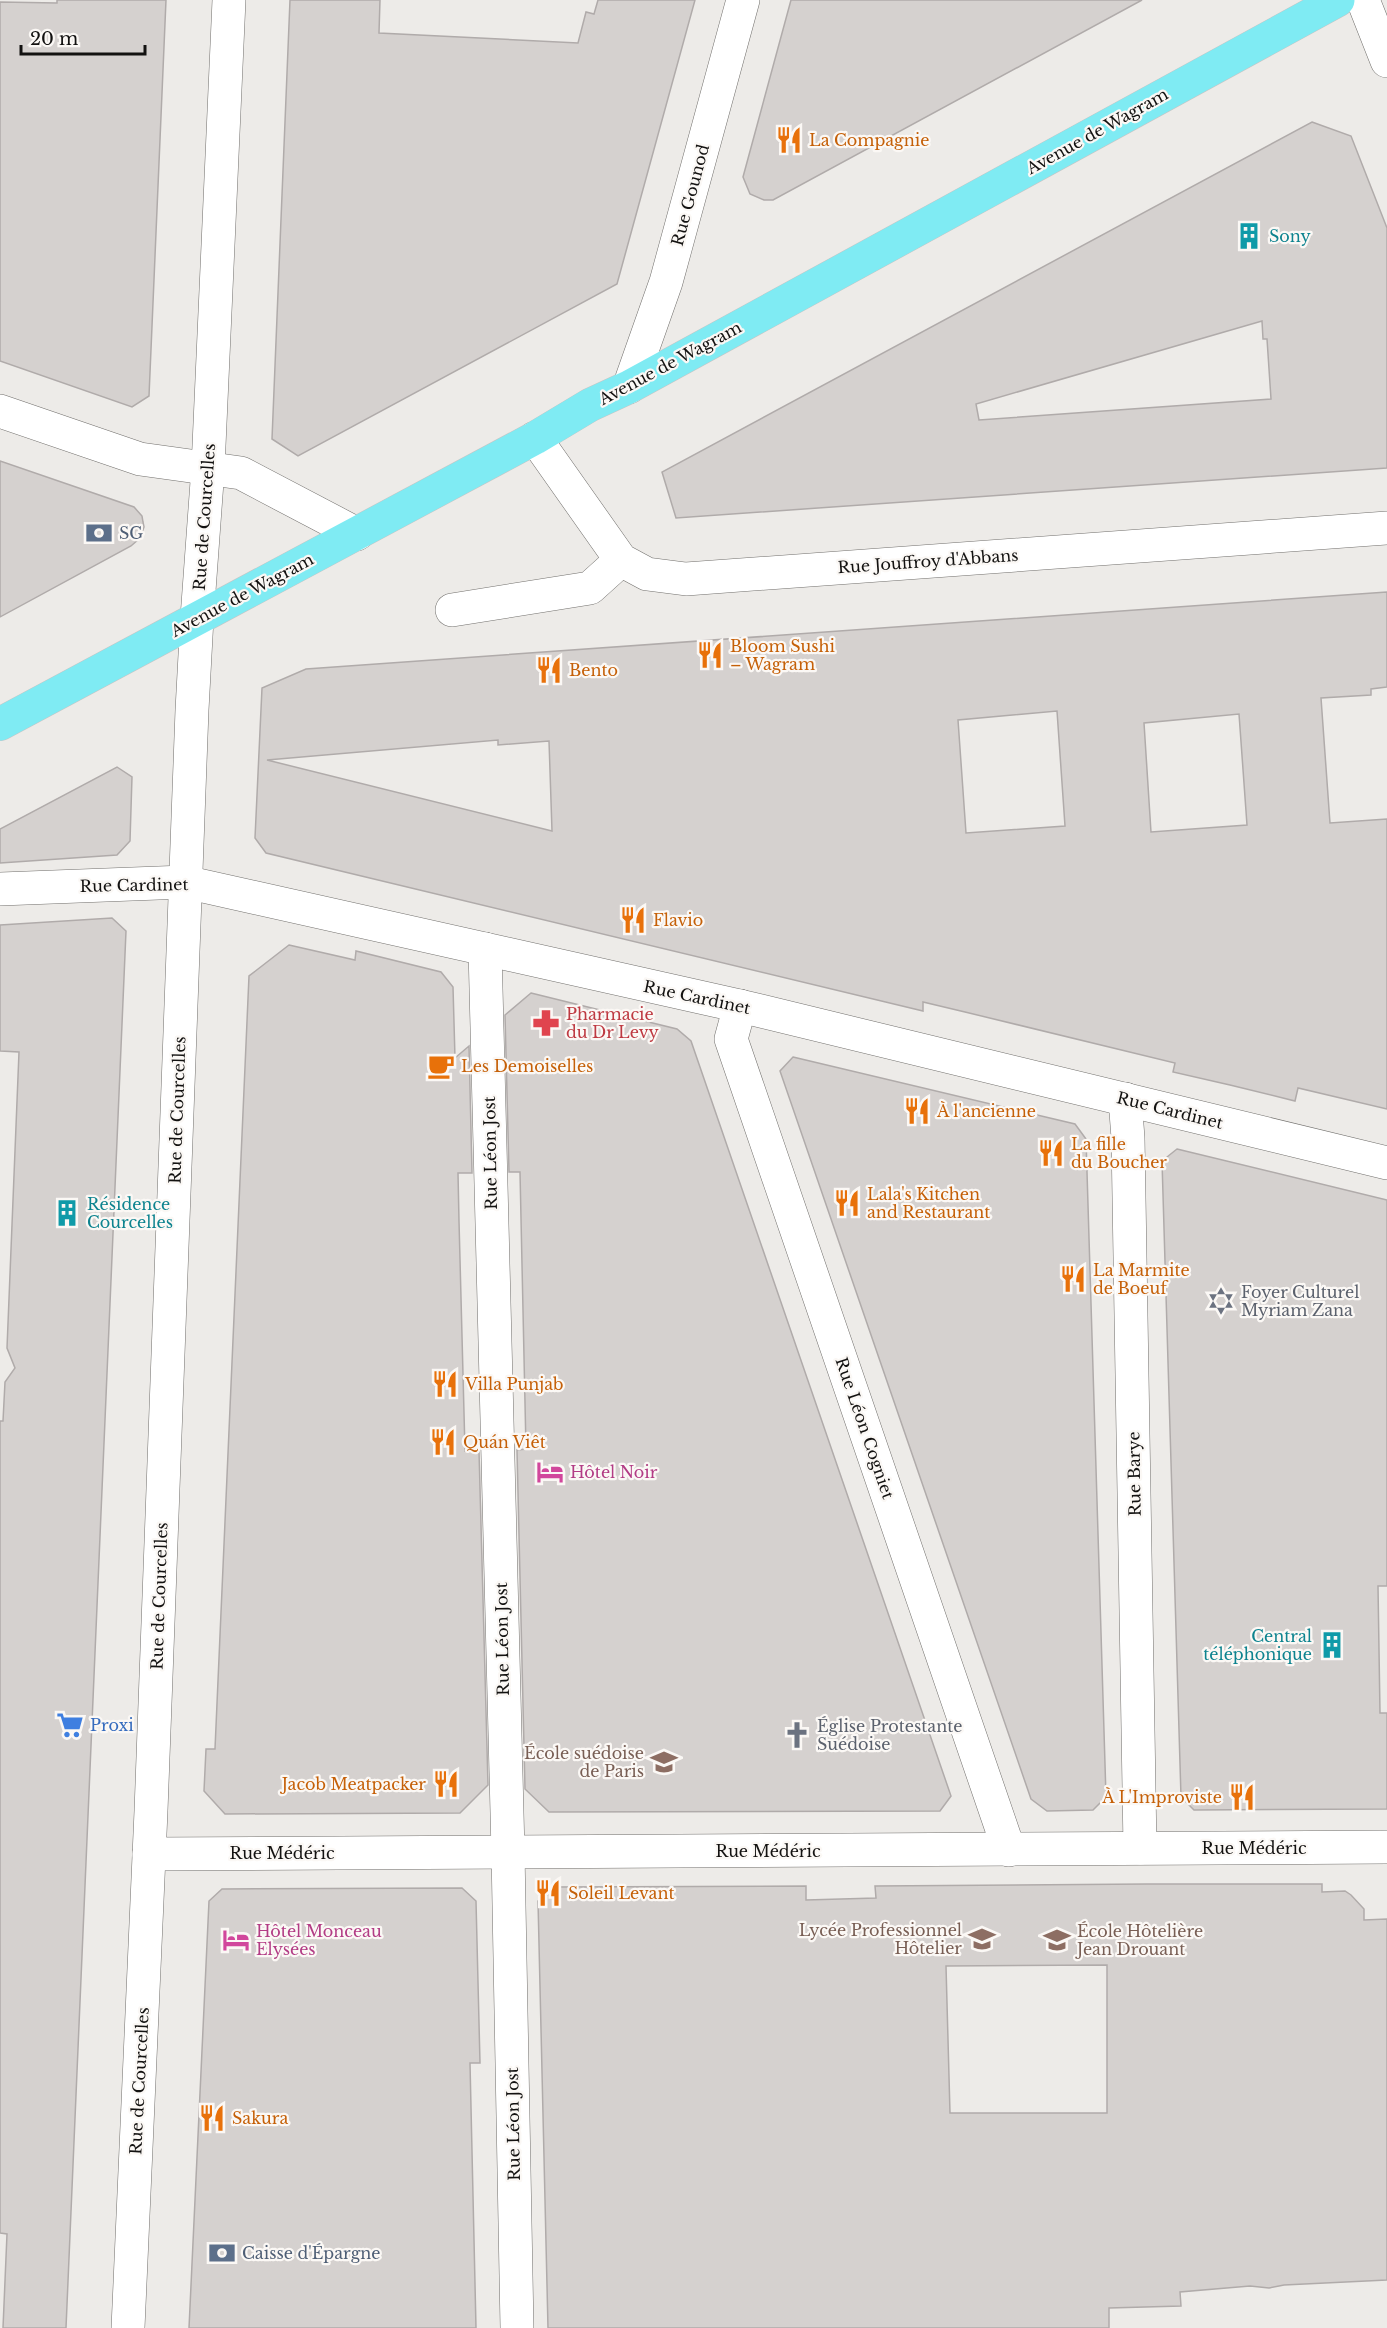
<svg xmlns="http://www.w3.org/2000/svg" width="1387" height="2328" font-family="'Libre Baskerville',serif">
<rect width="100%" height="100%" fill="#edebe8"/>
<g fill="#d5d1cf" stroke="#b0abaa" stroke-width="1.5" fill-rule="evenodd">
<polygon points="57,0 166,0 149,396 132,407 0,361 0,2 57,3"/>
<polygon points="290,0 380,0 379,33 578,43 586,12 594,14 598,0 695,0 617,284 298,456 272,439"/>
<polygon points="791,0 1142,0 773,200 764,200 750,194 743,177"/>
<path d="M 1312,122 L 1351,136 L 1387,228 L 1387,468 L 676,518 L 662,472 ZM 1262,321 L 1263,339 L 1267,339 L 1271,399 L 979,420 L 976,404 Z"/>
<polygon points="0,461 134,507 142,516 143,522 144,527 140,538 131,546 0,617"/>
<path d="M 1387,592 L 1387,687 L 1371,689 L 1371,695 L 1321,698 L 1330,823 L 1387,819 L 1387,1109 L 1298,1088 L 1295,1101 L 1230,1085 L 1173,1072 L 1175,1063 L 965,1012 L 923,1002 L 923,1011 L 266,853 L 255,838 L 262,688 L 306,669 ZM 1057,711 L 1065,826 L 966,833 L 958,720 ZM 1239,714 L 1247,825 L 1151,832 L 1144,723 ZM 498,740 L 498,745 L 549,741 L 552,831 L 267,760 Z"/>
<polygon points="117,767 132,777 130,841 117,855 0,863 0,829"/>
<polygon points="112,918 126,931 66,2328 3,2328 7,2234 0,2233 0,1421 3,1421 5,1382 15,1368 7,1348 19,1052 0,1051 0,925"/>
<polygon points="289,945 355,960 356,951 441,972 453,987 455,1058 469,1046 472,1173 458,1173 459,1221 465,1451 479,1451 488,1785 460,1813 225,1814 204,1791 206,1749 215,1749 249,976"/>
<polygon points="531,993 677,1029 691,1041 951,1796 940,1811 549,1812 525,1789 517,1450 526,1449 520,1172 509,1172 505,1015"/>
<polygon points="793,1057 1075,1124 1086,1139 1106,1797 1093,1810 1047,1811 1031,1799 780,1071"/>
<polygon points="1177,1149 1387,1200 1387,1586 1378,1586 1380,1713 1387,1713 1387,1809 1194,1810 1181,1797 1162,1161"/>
<path d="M 1147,1884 L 1322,1884 L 1322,1892 L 1345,1891 L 1351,1895 L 1364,1909 L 1364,1920 L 1387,1919 L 1387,2280 L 1284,2285 L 1269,2288 L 1250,2286 L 1180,2292 L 1181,2306 L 1109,2308 L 1109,2328 L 548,2328 L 538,1901 L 552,1887 L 806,1886 L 806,1900 L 876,1898 L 875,1886 ZM 1107,1965 L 1107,2113 L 950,2113 L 946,1966 Z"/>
<polygon points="462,1888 476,1901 480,2063 470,2063 476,2328 189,2328 209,1901 222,1889"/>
</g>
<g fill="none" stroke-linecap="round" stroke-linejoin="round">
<defs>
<g id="minor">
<polyline points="1363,0 1387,61"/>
<polyline points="629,387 666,282 743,0"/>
<polyline points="0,411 140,459 241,473 357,534"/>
<polyline points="535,438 621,560 647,574 686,579 1387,528"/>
<polyline points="452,610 590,588 621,560"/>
<polyline points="0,889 185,882 740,1006 1387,1163"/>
<polyline points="485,949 508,1852 517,2328"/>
<polyline points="740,1006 731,1039 1009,1850"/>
<polyline points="1125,1099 1128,1138 1140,1848"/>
<polyline points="149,1854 1387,1847"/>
<polyline points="128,2328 151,1811 192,710 197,618 208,468 229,0"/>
</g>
<polyline id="major" points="0,724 535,438 590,405 629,387 1338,0"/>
</defs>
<use href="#minor" stroke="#72706d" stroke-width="34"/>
<use href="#major" stroke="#c6c6c6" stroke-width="34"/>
<use href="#minor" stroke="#fff" stroke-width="33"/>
<use href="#major" stroke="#7febf3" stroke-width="33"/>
</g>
<defs>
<symbol id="restaurant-bare" viewBox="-9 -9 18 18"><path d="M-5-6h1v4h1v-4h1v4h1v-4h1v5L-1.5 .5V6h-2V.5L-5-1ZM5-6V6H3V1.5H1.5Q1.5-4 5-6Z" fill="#e8710a" stroke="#fbf8f5" stroke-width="2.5" paint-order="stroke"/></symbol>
<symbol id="building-bare" viewBox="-9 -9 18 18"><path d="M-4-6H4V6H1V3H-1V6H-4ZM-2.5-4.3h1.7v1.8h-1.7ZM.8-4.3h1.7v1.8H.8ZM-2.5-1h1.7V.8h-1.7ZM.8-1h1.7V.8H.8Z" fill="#0f9aa8" stroke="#fbf8f5" stroke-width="2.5" paint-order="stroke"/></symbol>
<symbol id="bank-bare" viewBox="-9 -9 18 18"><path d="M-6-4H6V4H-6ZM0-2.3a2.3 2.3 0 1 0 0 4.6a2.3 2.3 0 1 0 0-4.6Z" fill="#5c6f8a" stroke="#fbf8f5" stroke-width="2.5" paint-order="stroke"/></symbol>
<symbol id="pharmacy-bare" viewBox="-9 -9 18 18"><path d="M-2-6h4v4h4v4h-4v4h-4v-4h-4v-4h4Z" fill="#e0444e" stroke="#fbf8f5" stroke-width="2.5" paint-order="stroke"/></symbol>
<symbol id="cafe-bare" viewBox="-9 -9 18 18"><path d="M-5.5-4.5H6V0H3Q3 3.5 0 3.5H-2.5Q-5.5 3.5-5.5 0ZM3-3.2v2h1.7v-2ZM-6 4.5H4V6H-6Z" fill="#e8710a" stroke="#fbf8f5" stroke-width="2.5" paint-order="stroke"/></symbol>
<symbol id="synagogue-bare" viewBox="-9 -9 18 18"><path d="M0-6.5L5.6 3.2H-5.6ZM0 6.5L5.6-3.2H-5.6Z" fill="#6b7280" stroke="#fbf8f5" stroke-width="2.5" paint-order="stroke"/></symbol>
<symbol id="hotel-bare" viewBox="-9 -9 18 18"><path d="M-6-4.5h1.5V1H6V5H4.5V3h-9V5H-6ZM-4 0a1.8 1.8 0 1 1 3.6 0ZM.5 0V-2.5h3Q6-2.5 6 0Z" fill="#d1479c" stroke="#fbf8f5" stroke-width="2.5" paint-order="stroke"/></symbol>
<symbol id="supermarket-bare" viewBox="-9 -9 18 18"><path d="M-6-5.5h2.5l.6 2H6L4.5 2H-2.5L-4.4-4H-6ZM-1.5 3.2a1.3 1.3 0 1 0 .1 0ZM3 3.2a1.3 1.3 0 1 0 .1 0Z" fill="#3f7fe0" stroke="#fbf8f5" stroke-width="2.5" paint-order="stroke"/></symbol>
<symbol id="church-bare" viewBox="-9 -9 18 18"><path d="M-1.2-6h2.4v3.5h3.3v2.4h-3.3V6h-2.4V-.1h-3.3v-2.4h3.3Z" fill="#6b7280" stroke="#fbf8f5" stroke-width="2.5" paint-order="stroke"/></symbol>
<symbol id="school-bare" viewBox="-9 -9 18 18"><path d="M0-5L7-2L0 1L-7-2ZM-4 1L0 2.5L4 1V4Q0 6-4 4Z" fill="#8d6e63" stroke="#fbf8f5" stroke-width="2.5" paint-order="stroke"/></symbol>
</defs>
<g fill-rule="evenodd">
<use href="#restaurant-bare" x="770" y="121" width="38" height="38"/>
<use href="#building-bare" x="1230" y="217" width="38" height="38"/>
<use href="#bank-bare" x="80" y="514" width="38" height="38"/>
<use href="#restaurant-bare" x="691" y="636" width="38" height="38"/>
<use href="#restaurant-bare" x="530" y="651" width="38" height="38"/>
<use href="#restaurant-bare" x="614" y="901" width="38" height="38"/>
<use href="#pharmacy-bare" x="527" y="1004" width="38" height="38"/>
<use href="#cafe-bare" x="422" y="1047" width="38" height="38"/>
<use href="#restaurant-bare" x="898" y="1092" width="38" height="38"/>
<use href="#restaurant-bare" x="1032" y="1134" width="38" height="38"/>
<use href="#restaurant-bare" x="828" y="1184" width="38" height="38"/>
<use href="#building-bare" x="48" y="1194" width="38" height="38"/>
<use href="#restaurant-bare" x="1054" y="1260" width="38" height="38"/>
<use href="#synagogue-bare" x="1202" y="1282" width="38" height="38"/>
<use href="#restaurant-bare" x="426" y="1365" width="38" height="38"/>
<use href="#restaurant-bare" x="424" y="1423" width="38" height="38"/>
<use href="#hotel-bare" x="531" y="1453" width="38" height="38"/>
<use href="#building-bare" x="1313" y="1626" width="38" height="38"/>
<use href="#supermarket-bare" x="51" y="1706" width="38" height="38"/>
<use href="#church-bare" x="778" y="1716" width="38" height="38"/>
<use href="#school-bare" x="645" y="1743" width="38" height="38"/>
<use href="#restaurant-bare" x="427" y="1765" width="38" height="38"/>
<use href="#restaurant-bare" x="1223" y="1778" width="38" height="38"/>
<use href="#restaurant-bare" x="529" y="1874" width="38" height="38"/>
<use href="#school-bare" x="963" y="1920" width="38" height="38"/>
<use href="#hotel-bare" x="217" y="1921" width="38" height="38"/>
<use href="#school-bare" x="1038" y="1921" width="38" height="38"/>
<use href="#restaurant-bare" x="193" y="2099" width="38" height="38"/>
<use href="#bank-bare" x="203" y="2234" width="38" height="38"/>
</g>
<g text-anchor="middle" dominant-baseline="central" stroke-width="4.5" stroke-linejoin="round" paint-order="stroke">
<g font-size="16" fill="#131211" stroke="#fbf8f5">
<text transform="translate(1097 131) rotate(-29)">Avenue de Wagram</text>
<text transform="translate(690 195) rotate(-75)">Rue Gounod</text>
<text transform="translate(670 363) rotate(-28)">Avenue de Wagram</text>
<text transform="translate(204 517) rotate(-86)">Rue de Courcelles</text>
<text transform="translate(928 561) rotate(-4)">Rue Jouffroy d'Abbans</text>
<text transform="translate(242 595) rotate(-28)">Avenue de Wagram</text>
<text transform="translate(134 885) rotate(-1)">Rue Cardinet</text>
<text transform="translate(697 997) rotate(12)">Rue Cardinet</text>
<text transform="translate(177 1110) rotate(-88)">Rue de Courcelles</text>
<text transform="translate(1170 1110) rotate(14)">Rue Cardinet</text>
<text transform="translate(490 1153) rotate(-91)">Rue Léon Jost</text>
<text transform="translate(865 1428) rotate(71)">Rue Léon Cogniet</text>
<text transform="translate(1134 1474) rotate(-91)">Rue Barye</text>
<text transform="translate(159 1596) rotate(-88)">Rue de Courcelles</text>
<text transform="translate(502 1639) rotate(-91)">Rue Léon Jost</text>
<text x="1254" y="1848">Rue Médéric</text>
<text x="768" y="1851">Rue Médéric</text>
<text x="282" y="1853">Rue Médéric</text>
<text transform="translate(139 2081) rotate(-87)">Rue de Courcelles</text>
<text transform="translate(513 2124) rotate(-91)">Rue Léon Jost</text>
</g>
<g font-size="16" fill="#c56008" stroke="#fbf8f5" text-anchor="start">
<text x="809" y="140">La Compagnie</text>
<text x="730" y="646">Bloom Sushi<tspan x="730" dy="18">– Wagram</tspan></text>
<text x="569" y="670">Bento</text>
<text x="653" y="920">Flavio</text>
<text x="461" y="1066">Les Demoiselles</text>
<text x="937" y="1111">À l'ancienne</text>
<text x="1071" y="1144">La fille<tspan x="1071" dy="18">du Boucher</tspan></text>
<text x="867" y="1194">Lala's Kitchen<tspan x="867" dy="18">and Restaurant</tspan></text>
<text x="1093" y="1270">La Marmite<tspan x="1093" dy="18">de Boeuf</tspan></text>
<text x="465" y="1384">Villa Punjab</text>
<text x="463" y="1442">Quán Viêt</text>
<text x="426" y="1784" text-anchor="end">Jacob Meatpacker</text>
<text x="1222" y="1797" text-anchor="end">À L'Improviste</text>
<text x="568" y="1893">Soleil Levant</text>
<text x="232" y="2118">Sakura</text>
</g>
<g font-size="16" fill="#0d838f" stroke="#fbf8f5" text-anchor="start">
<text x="1269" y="236">Sony</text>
<text x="87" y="1204">Résidence<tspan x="87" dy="18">Courcelles</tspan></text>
<text x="1312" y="1636" text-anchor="end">Central<tspan x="1312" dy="18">téléphonique</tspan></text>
</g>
<g font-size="16" fill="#4e5e75" stroke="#fbf8f5" text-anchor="start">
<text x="119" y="533">SG</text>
<text x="242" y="2253">Caisse d'Épargne</text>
</g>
<g font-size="16" fill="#be3a42" stroke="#fbf8f5" text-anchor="start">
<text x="566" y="1014">Pharmacie<tspan x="566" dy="18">du Dr Levy</tspan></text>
</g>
<g font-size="16" fill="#5b616d" stroke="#fbf8f5" text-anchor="start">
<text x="1241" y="1292">Foyer Culturel<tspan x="1241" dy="18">Myriam Zana</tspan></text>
<text x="817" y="1726">Église Protestante<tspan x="817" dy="18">Suédoise</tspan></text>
</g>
<g font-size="16" fill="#b23c85" stroke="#fbf8f5" text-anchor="start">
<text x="570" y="1472">Hôtel Noir</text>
<text x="256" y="1931">Hôtel Monceau<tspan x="256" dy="18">Elysées</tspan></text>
</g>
<g font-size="16" fill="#366cbe" stroke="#fbf8f5" text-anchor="start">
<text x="90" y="1725">Proxi</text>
</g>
<g font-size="16" fill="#785e54" stroke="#fbf8f5" text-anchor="end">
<text x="644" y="1753">École suédoise<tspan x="644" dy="18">de Paris</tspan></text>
<text x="962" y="1930">Lycée Professionnel<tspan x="962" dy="18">Hôtelier</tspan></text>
<text x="1077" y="1931" text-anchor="start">École Hôtelière<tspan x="1077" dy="18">Jean Drouant</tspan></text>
</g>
</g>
<path d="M21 45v9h124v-9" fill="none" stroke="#131211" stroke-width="3"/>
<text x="30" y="45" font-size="18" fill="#131211" stroke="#fbf8f5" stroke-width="4.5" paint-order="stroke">20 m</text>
</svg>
